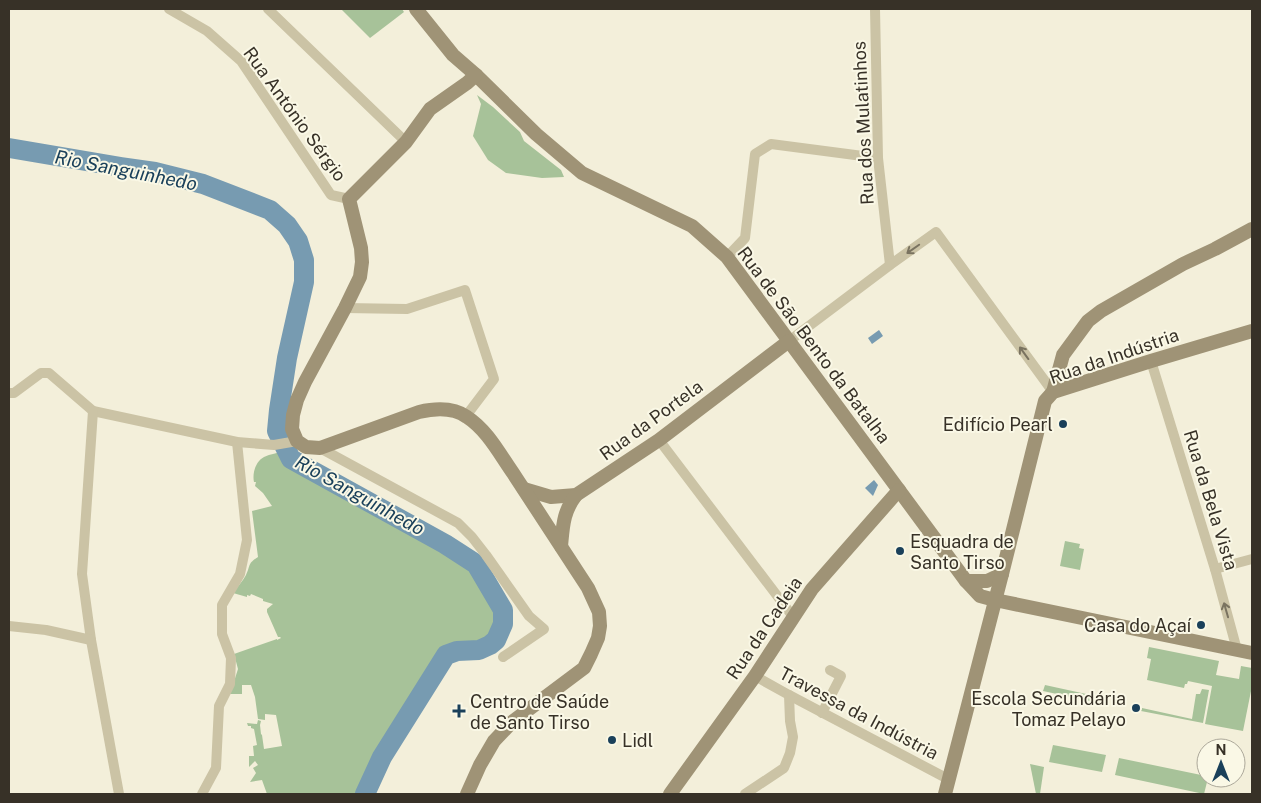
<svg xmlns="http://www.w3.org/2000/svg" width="1261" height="803" font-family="'Public Sans',sans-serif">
<rect width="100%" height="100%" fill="#f3efda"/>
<g fill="#a7c299">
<polygon points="341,9 402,9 404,12 370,38"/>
<polygon points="477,95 493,107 520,132 524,141 561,170 564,177 542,178 506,173 488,160 473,136 481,104"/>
<path d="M 284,451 L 291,462 L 443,546 L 474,566 L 498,606 L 501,620 L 496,635 L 490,642 L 479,647 L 457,649 L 444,652 L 379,756 L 363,794 L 267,794 L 262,780 L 250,782 L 256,773 L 253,768 L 258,765 L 255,761 L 249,767 L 249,756 L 254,756 L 253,746 L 257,745 L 254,729 L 251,728 L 251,726 L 248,726 L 247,723 L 257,724 L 258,720 L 261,721 L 260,725 L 261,734 L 262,735 L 264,749 L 282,746 L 276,715 L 265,714 L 265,720 L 258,719 L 255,697 L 251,685 L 242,685 L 242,694 L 230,694 L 238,669 L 234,654 L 277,639 L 277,640 L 281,638 L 280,637 L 278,637 L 267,612 L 267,609 L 273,604 L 263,601 L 263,599 L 251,594 L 250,596 L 247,595 L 247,597 L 233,593 C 237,587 243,581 246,575 C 251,565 247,564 258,557 L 252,511 L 272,506 L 263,493 L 255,486 L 256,482 L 254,482 C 252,473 256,461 264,457 C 270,454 278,453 284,451 Z"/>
<polygon points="1065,541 1080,544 1079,548 1084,549 1080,570 1060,566"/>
<polygon points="1149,647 1219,661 1216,675 1239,679 1241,666 1252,668 1252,686 1243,731 1205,724 1212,686 1188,681 1187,684 1185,684 1184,688 1147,680 1151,659 1147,658"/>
<polygon points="1045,685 1109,699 1108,705 1043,691"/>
<polygon points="1202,689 1209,690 1203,723 1141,711 1142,708 1192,719 1196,694 1200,694"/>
<polygon points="1053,745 1106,755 1102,772 1049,762"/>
<polygon points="1119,758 1206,776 1206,778 1208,778 1204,794 1115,775"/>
<polygon points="1030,764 1044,767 1040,794 1036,794"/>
</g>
<g fill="#779bb1">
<polygon points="879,330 883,336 872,344 868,338"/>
<polygon points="874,480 878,485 873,496 865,488"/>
</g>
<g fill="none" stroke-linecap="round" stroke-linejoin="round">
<polyline stroke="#779bb1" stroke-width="20" points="9,148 121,167 155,172 203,184 270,210 287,225 298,241 304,260 304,282 287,358 279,410 277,431 291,459 445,544 476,564 503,610 503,624 496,640 490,645 479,650 457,651 446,655 382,757 365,794"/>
<g stroke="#cbc3a5" stroke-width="10">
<polyline points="169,9 207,31 241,61 331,195 349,199"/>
<polyline points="268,9 406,142"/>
<polyline points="875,9 878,158 890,265"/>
<polyline points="727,257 745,238 755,154 771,144 878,158"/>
<polyline points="345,308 407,309 465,290 494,379 466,416"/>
<polyline points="789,341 890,265 936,232 1053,392"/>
<polyline points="1151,361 1215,569 1237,650"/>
<polyline points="9,393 14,393 41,373 49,373 93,411 237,442 274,445 297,441"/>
<polyline points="93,411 82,574 91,640 119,794"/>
<polyline points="659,440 794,618"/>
<polyline points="320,448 458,523 472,537 486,555 529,616 544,629 503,657"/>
<polyline points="1215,569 1252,559"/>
<polyline points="9,626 46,630 91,640"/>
<polyline points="755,676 789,695 948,779"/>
<polyline points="822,713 841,676 830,670"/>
<polyline points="202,794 216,768 219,706 230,684 231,658 222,634 222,605 240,574 247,540 237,442"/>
<polyline points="745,794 784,768 790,753 793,737 790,721 789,695"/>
</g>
<g stroke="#9f9376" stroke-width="14">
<polyline points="416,9 453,55 476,75 536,134 582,173 692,226 727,257 966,581 980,596 995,600 1252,653"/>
<polyline points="1053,392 1063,355 1088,321 1101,311 1183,264 1215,249 1252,229"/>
<polyline points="524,489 551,497 576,495 659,440 789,341"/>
<path d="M 561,546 C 563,526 563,512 576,495"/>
<polyline points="966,581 987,581 1002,574"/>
<path d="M 467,794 L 480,765 L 494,741 L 512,722 L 584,668 L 591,654 L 598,638 L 600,626 L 599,612 L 588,588 C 563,550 538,511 513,473 C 499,453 487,430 467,417 C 453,407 436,408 419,412 L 320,448 L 306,447 L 297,441 L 292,429 L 293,415 L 297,400 L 305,382 L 345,308 L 360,277 L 362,262 L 361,248 L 349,199 L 406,142 L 430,109 L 467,83 L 476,75"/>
<polyline points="670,794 755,676 812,589 899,490"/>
<polyline points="945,794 1002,574 1045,401 1053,392 1151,361 1252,331"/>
</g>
</g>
<defs><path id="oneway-shaft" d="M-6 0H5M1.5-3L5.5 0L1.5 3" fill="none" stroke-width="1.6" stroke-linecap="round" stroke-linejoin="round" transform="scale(1.25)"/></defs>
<g stroke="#7a7360">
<use href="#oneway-shaft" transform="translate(913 249) rotate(145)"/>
<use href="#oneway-shaft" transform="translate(1024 353) rotate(-126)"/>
<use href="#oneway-shaft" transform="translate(1226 610) rotate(-106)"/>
</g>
<g fill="#1a405a" stroke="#faf8e6" stroke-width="2">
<circle cx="1063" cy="424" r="5"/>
<circle cx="900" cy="551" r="5"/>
<circle cx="1201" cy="625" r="5"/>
<circle cx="1136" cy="708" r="5"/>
<path d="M456.5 703.5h5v5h5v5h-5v5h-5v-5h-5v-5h5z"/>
<circle cx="612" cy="740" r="5"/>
</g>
<g text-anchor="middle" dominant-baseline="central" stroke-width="4" stroke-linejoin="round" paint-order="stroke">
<g font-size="18" fill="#373127" stroke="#faf8e6">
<text transform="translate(295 114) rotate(54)">Rua António Sérgio</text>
<text transform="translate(863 123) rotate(-93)">Rua dos Mulatinhos</text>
<text transform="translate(814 345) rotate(53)">Rua de São Bento da Batalha</text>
<text transform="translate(1114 356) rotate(-19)">Rua da Indústria</text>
<text transform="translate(651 420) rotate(-36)">Rua da Portela</text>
<text transform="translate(1211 500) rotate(73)">Rua da Bela Vista</text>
<text transform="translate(764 628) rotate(-56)">Rua da Cadeia</text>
<text transform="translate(859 713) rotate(28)">Travessa da Indústria</text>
</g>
<g font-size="18" fill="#373127" stroke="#faf8e6" text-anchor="end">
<text x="1053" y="424">Edifício Pearl</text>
<text x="910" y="541" text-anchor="start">Esquadra de<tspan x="910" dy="21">Santo Tirso</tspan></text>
<text x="1191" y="625">Casa do Açaí</text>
<text x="1126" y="698">Escola Secundária<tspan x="1126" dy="21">Tomaz Pelayo</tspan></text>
<text x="470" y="701" text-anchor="start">Centro de Saúde<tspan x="470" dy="21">de Santo Tirso</tspan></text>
<text x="622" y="740" text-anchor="start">Lidl</text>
</g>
<g font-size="19" font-style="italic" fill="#1a405a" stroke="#faf8e6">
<text transform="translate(126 170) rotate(11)">Rio Sanguinhedo</text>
<text transform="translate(360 495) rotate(29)">Rio Sanguinhedo</text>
</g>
</g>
<rect width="1261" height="803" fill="none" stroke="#373127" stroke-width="20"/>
<g transform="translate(1221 763)"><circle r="24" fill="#faf8e6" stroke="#aca89a"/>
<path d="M0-4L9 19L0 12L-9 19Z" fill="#1a405a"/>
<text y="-8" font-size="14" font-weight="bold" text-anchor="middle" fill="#373127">N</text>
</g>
</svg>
